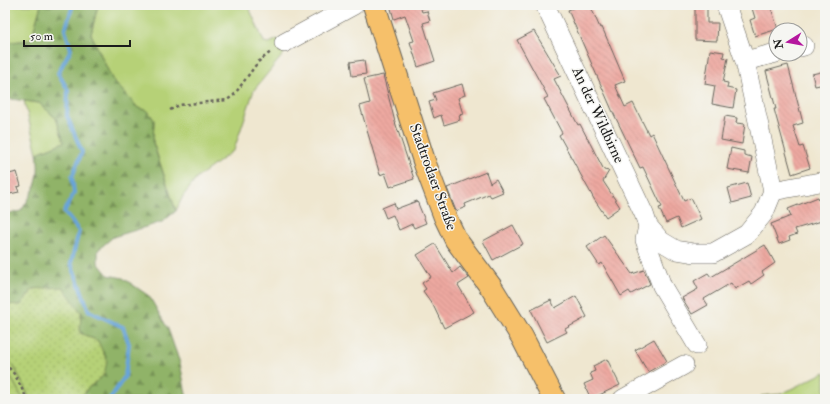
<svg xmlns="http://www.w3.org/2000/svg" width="830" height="404" font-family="'IM FELL Double Pica',serif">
<defs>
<pattern id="forest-firs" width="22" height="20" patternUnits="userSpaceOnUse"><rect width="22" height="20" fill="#90b368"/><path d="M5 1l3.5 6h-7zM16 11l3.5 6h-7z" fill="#759155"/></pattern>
<pattern id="garden-dots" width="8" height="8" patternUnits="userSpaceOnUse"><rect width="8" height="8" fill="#b6d177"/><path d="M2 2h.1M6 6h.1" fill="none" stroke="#9cb366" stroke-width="1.8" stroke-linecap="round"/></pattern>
<pattern id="building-back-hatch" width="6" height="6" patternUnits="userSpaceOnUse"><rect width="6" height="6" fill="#eda8a0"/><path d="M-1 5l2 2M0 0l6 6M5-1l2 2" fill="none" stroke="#cb9089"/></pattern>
</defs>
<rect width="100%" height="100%" fill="#f6f6f2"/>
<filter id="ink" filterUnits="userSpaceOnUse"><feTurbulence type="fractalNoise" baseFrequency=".025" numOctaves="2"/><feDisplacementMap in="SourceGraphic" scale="8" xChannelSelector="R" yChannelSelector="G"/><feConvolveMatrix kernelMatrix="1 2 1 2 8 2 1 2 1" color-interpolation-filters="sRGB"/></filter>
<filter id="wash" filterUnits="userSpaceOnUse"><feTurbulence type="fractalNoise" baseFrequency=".012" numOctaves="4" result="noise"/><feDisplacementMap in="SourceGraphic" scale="16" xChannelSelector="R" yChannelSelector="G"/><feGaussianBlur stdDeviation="0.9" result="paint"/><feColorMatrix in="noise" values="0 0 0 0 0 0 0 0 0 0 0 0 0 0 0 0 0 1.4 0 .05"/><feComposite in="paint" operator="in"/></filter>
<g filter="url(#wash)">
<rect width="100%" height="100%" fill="#efe7d0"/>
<g fill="#b6d177" stroke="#69764a">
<polygon points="5,5 41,5 31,40 11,42 5,46"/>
<polygon points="98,5 248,5 264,42 269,43 278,39 286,51 254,90 234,150 197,178 183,196 176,211 153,142 154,120 148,111 138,108 112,79 91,34"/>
<polygon points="24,101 39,103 56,118 64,142 37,153"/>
<polygon points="5,357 15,368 30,399 23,399 5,367"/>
<polygon points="825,372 825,399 763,399 761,396 781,394"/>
</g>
<path fill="url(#forest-firs)" stroke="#566842" d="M 41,5 L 98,5 L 91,34 L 112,79 L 138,108 L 148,111 L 154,120 L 153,143 L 176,211 L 162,222 L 113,237 L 98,250 L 98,263 L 108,275 L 123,278 L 149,296 L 168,329 L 180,363 L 187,399 L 81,399 L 87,389 L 104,375 L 98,341 L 80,333 L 81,312 L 47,289 L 33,289 L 21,305 L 5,304 L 5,214 L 21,211 C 35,189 41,180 37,153 L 64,142 L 56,118 L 39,103 L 5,98 L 5,46 L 11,42 L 31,40 Z"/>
<g fill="url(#garden-dots)" stroke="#69764a">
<polygon points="63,287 81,312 80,333 98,341 107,361 104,375 87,389 81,399 30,399 15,368 5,356 5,304 21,305 33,289"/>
<polygon points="5,367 23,399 5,399"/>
</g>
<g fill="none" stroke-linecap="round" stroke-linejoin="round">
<polyline stroke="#68a4d9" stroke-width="4" points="73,5 65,30 71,49 58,73 68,90 67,116 82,152 72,177 74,193 64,212 79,231 71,263 89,311 123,327 129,344 125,376 110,399"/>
</g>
<g id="blocks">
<g fill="url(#building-back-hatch)">
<polygon points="390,5 428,5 428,7 421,9 422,12 427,11 430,21 423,23 435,61 418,67 410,42 414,41 405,15 394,19"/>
<polygon points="581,5 590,5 600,28 602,27 625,81 615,85 625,107 633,103 649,135 652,133 684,201 691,198 701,219 681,228 677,218 666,223 659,208 662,207 643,167 640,168 612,110 568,10"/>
<polygon points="695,5 707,5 707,23 718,23 717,41 695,40"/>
<polygon points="751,5 770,5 778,29 755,36 750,20 755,18"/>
<polygon points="534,31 561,76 554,79 578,125 580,124 604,170 609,171 603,181 620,207 606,217 594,199 559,135 562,133 544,99 548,97 517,40"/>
<polygon points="710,50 724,52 723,57 728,58 723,82 728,83 727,88 736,90 733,108 712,104 715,86 705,84"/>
<polygon points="364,60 366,74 352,76 350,62"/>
<polygon points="788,65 803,123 793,126 800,147 803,146 810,168 792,174 774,109 776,109 766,71"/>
<polygon points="825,71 825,84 815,86 812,74"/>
<polygon points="383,75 395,122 414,179 390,187 385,173 380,175 360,106 370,103 364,79"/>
<polygon points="462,84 465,95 458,98 463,114 459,115 460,120 444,125 441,115 434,118 429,102 436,100 433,93"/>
<polygon points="725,116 737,118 736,123 745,124 742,144 721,140"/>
<polygon points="731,148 744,151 744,155 752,157 749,173 727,169"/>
<polygon points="17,172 21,186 17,187 19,192 5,195 5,175"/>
<polygon points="486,172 490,183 496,179 503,192 491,197 489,194 465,204 466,207 456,211 447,188"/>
<polygon points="747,183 751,198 732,203 728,188"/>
<polygon points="818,197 821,205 825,204 825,220 795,229 797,234 789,237 790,240 779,244 771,224 791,216 788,209"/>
<polygon points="417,201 426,223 414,228 412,224 399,230 393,215 386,218 382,208 394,203 396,209"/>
<polygon points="513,225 523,244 493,260 483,241"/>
<polygon points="604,235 632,274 644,270 650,284 631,294 629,291 621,296 602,263 599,265 587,247"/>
<polygon points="435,244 453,273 460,267 469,278 458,285 474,312 444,328 433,305 423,291 426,289 422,283 431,277 417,255"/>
<polygon points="765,245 775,263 762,272 764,275 751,284 749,281 735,289 731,283 704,299 708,305 692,314 682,298 698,289 694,281 708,273 711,277"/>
<polygon points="576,296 587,317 565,329 567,332 547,342 531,310 551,300 555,308"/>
<polygon points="654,339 667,361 648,372 635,350"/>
<polygon points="607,359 620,385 591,399 584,384 593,380 590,373 595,371 593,366"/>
</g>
</g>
</g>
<g filter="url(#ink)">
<use href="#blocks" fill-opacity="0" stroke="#66635b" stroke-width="1"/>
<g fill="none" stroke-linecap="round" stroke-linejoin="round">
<defs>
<g id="minor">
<polyline points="545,5 644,214 648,226 645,240 662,286 697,345"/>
<polyline points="284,43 354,5"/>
<polyline points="800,47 804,46"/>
<polyline points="745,61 776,53"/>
<polyline points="773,191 825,181"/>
<polyline points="648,226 661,241 676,250 694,253 713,253 747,234 764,213 773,191 745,61 726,5"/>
<polyline points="623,399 684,365"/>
</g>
<polyline id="major" points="374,5 425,164 445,217 456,240 491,287 522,337 554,399"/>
</defs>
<use href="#minor" stroke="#66635b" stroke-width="20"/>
<use href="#major" stroke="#66635b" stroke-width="24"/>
<g stroke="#66635b" stroke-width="2.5" stroke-dasharray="3 3" stroke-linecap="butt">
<polyline points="170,110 179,105 227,100 234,95 258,62 272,51"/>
<polyline points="5,363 15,375 27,399"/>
</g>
<use href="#minor" stroke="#fff" stroke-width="19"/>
<use href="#major" stroke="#f6c06b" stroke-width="22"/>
</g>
</g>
<g text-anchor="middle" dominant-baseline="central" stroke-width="3" stroke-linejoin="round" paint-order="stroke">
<g font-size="15" fill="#1c1c1c" stroke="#f6f6f2">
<text transform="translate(598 115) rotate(65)">An der Wildbirne</text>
<text transform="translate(433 177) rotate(70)">Stadtrodaer Straße</text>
</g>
</g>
<rect width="830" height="404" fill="none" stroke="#f6f6f2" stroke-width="20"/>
<g transform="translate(788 42) rotate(259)"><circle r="19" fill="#f6f6f2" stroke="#9f9f9c"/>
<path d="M0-3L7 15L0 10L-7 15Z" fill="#b5179e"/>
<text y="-6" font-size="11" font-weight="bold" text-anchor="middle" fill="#1c1c1c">N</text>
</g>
<path d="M24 40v6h106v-6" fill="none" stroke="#1c1c1c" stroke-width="2"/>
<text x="30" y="40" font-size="12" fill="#1c1c1c" stroke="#f6f6f2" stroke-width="3" paint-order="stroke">50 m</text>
</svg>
